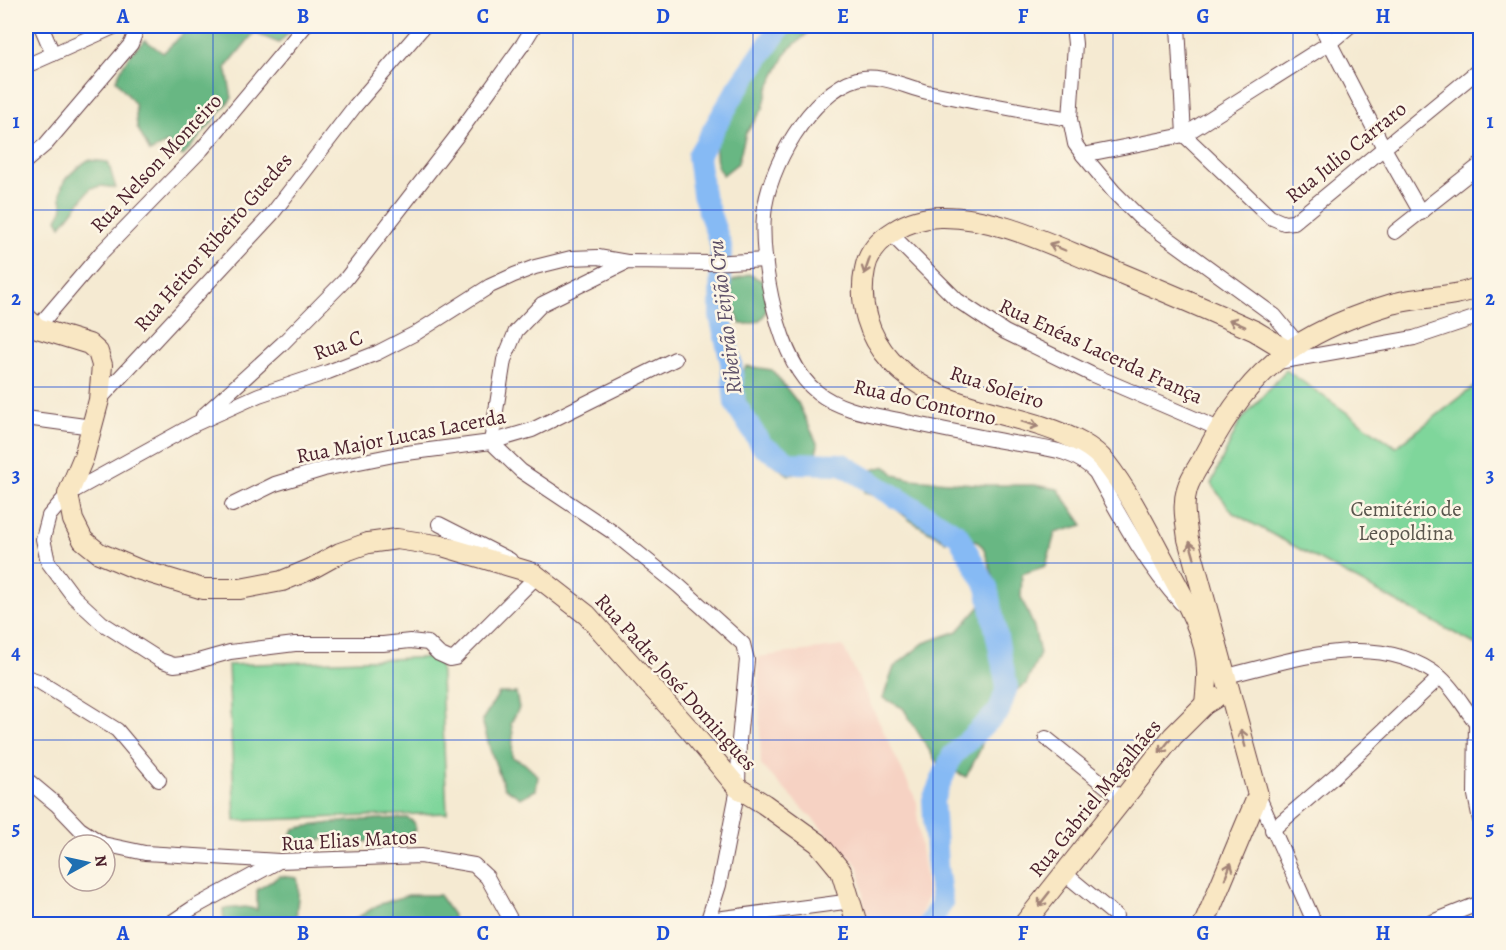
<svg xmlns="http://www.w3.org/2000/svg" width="1506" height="950" font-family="Alegreya,serif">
<rect width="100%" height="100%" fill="#fcf5e5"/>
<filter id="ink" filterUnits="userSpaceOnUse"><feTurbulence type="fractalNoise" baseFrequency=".0167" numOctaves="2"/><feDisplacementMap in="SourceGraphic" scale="12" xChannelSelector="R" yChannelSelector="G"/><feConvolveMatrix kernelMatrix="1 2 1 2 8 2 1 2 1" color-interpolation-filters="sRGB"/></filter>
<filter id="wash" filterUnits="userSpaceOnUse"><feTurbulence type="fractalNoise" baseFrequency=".008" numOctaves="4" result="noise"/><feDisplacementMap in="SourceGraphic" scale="24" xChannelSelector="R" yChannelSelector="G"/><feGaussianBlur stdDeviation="1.35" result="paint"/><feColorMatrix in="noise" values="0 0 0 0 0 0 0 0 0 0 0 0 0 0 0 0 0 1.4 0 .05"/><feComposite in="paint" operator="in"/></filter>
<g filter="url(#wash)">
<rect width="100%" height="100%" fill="#f5ead2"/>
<polygon fill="#f6d2c3" points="843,646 917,802 918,826 928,897 917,924 867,924 859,867 761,765 758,657"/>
<g fill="#7fd69b" stroke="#647a63" stroke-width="1.5">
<polygon points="1286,370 1396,447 1480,382 1480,647 1233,513 1211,484 1239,423"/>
<polygon points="440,657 447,813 235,821 228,665"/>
</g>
<g fill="#67b783" stroke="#586b57" stroke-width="1.5">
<path d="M 207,26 L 295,26 L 279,43 L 254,33 L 226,67 L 232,98 L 183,156 L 167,143 L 150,152 L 137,127 L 135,104 L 116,80 C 123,63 131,51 145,40 L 163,53 L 188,29 Z"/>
<polygon points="788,26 823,26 813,29 788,50 768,89 763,109 746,133 738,163 723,175 717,167 715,141 733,109"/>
<path d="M 88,160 L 108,162 L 116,188 L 102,186 L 91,188 L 61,226 L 57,219 L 63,208 C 55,182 69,174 88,160 Z"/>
<path d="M 749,274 L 766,283 C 769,305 770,326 740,324 L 733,303 L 731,282 Z"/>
<polygon points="746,366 772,370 798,403 818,445 812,470 789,475 774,465 763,437 743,395 739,378"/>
<polygon points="886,466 895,475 910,479 987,485 1034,485 1058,489 1083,525 1055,533 1046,566 1022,574 1021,597 1034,627 1040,654 1026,684 983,712 981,748 966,777 937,763 903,708 883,698 894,667 924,643 958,631 997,587 983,547 975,540 945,541 911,521 884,499 864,492 868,471"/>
<polygon points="499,693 516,693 519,708 511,723 513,734 512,757 524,763 538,776 536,790 520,798 504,787 490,749 482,720"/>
<path d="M 407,818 L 414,822 L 416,830 L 407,835 L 380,841 L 354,842 L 336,835 L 299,847 L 289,840 L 294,829 C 331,821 369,819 407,818 Z"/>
<path d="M 280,876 L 297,878 C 302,894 294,907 297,924 L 224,924 L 223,909 L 246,907 L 257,910 L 257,890 Z"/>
<polygon points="408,895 439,895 453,915 453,924 347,924 378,905"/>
</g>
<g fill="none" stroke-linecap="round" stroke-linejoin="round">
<polyline stroke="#86baf4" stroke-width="22" points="781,26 736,91 698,156 703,194 721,246 720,316 731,362 735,403 762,446 791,463 842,464 958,535 987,587 1007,687 999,711 952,756 933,800 937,866 942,903 929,924"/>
</g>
</g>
<g filter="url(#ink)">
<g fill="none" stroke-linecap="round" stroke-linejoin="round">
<defs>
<g id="street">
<polyline points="41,26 53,54"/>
<polyline points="1073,26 1075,44 1070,119 1075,144 1083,155 1114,192 1139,217 1275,316 1298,344"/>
<polyline points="1178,26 1184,135"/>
<polyline points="1321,26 1384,148 1421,213"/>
<polyline points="26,66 116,26"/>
<path d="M 1070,119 C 1022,111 974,102 927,92 C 904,87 882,73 857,79 C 811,92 767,169 764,215 C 760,262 778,362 817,392 C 842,412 877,415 907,422 C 942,429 978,437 1013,443 C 1043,448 1075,449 1096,473 C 1121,518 1146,565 1181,603"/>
<polyline points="1184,135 1270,217 1284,223 1294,222 1480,69"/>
<polyline points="1083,155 1184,135 1331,42 1350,26"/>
<polyline points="26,161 46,144 131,44 138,26"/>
<polyline points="1395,232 1480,165"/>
<polyline points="890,233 957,300 1005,332 1093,375 1219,429"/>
<polyline points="31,328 37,328 101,253 202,149 305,26"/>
<polyline points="1278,362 1414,338 1480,316"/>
<polyline points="99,400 272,214 355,106 424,26"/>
<polyline points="203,416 282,344 345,280 456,137 523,44 534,26"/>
<polyline points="26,418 92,427"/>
<polyline points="232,505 275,484 324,469 399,454 491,442 532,430 675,359"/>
<polyline points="439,524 510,560"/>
<polyline points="537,576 455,658 450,659 439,654 428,643 410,641 383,644 295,644 230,652 191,663 174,665 160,660 102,623 74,597 48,562 43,539 49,516 68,494 195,424 259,395 328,372 377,353 416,333 490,286 514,275 535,267 571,258 598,257 627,262"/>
<path d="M 1226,676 C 1295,660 1377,628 1440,677 C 1456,690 1466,712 1480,727"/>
<polyline points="26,677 38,681 117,730 159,780"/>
<polyline points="1476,723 1475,795 1480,820"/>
<polyline points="1046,738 1122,799"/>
<polyline points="26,779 56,804 80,829 103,844 145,853 279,861"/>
<polyline points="1258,795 1315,924"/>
<polyline points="1272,830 1337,774 1440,677"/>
<polyline points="1064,873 1116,916"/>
<polyline points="708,920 852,901"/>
<polyline points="169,924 193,908 279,861 421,856 474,865 487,877 513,924"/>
<polyline points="704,924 708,920 719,885 738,788 739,740 747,660 743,644 679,586 611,531 521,471 491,442 504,360 516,331 542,304 627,262 710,263 766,260"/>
<polyline points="1427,924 1480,903"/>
</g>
<g id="secondary">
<polyline points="26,318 37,328 89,344 98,352 102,365 99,400 84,456 68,494 73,520 83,540 99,553 137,569 203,589 240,589 282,581 311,569 340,553 368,543 397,539 442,546 533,573 587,615 690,730 738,788 764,804 818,843 841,871 857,924"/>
<path d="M 1205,704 C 1207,684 1209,667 1204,647 C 1195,615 1178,587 1162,557 C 1145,525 1128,491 1106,463 C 1099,454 1091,448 1082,443 C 1021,409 941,415 891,361 C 868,336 858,303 865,269 C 871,237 911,217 941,217 C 995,216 1052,245 1101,265 C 1152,286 1204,308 1255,331 L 1288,351"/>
<polyline points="1024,924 1173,736 1205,704 1215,698"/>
<path d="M 1204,924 L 1258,795 L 1188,539 C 1186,522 1182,506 1187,489 C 1190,478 1198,467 1204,457 C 1227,413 1253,374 1296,346 C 1324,327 1359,314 1392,304 C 1418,296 1459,298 1480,286"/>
</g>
</defs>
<use href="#street" stroke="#643d44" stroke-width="16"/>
<use href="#secondary" stroke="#643d44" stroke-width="22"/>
<use href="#street" stroke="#fff" stroke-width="14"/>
<use href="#secondary" stroke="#f9e7c3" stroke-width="20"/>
</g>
<defs><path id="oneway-shaft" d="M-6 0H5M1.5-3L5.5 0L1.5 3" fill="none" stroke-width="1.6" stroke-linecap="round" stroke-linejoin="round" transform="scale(1.5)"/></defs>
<g stroke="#a28377">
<use href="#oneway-shaft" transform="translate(1057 247) rotate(-157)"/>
<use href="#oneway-shaft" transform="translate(867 266) rotate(109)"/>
<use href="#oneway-shaft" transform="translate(1237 323) rotate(-156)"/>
<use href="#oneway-shaft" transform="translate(1030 424) rotate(17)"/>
<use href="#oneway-shaft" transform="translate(1192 550) rotate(-106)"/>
<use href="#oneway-shaft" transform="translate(1243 738) rotate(-105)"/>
<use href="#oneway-shaft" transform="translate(1165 746) rotate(129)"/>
<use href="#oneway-shaft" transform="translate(1228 871) rotate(-68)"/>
<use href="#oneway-shaft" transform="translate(1044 899) rotate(128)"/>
</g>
</g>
<path fill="none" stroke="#1d4ed8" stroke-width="1.5" stroke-opacity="0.55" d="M 213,26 L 213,924M 393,26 L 393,924M 573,26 L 573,924M 753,26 L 753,924M 933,26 L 933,924M 1113,26 L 1113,924M 1293,26 L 1293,924M 26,210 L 1480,210M 26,387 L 1480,387M 26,563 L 1480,563M 26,740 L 1480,740"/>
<g text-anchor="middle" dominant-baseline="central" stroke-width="5" stroke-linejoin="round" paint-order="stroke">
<g font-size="21" fill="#4a1f2b" stroke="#fcf5e5">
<text transform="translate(1346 152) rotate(-39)">Rua Julio Carraro</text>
<text transform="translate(156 163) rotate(-47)">Rua Nelson Monteiro</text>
<text transform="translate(213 242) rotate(-49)">Rua Heitor Ribeiro Guedes</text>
<text transform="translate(338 345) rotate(-21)">Rua C</text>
<text transform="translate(1101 351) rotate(25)">Rua Enéas Lacerda França</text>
<text transform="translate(997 387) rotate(18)">Rua Soleiro</text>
<text transform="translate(925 402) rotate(13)">Rua do Contorno</text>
<text transform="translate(401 436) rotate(-11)">Rua Major Lucas Lacerda</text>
<text transform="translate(676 682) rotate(48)">Rua Padre José Domingues</text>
<text transform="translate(1095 798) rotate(-51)">Rua Gabriel Magalhães</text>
<text transform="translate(349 840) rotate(-3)">Rua Elias Matos</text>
</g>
<g font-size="21" fill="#5a564d" stroke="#fcf5e5">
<text x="1406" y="509">Cemitério de<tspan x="1406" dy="24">Leopoldina</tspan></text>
</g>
<g font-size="22" font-style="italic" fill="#5c4e67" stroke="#fcf5e5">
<text transform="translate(725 317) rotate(-97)">Ribeirão Feijão Cru</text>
</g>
</g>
<rect width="1506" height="950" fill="none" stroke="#fcf5e5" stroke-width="66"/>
<g transform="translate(87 863) rotate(82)"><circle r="28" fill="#fcf5e5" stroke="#b59f9b" stroke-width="1.5"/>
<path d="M0-4.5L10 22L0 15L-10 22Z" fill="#1f6fb2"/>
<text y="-9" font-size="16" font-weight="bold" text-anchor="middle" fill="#4a1f2b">N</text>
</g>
<rect x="33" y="33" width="1440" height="884" fill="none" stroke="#1d4ed8" stroke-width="2"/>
<g font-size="20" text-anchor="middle" font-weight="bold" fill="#1d4ed8">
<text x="123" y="23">A</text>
<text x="303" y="23">B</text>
<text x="483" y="23">C</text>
<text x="663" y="23">D</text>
<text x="843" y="23">E</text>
<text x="1023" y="23">F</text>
<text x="1203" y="23">G</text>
<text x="1383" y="23">H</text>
<text x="16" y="128">1</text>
<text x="1490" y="128">1</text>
<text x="16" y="305">2</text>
<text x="1490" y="305">2</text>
<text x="16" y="482">3</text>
<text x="1490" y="482">3</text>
<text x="16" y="659">4</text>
<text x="1490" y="659">4</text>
<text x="16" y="835">5</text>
<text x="1490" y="835">5</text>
<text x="123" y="940">A</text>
<text x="303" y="940">B</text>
<text x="483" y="940">C</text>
<text x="663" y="940">D</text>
<text x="843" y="940">E</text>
<text x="1023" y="940">F</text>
<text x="1203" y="940">G</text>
<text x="1383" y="940">H</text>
</g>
</svg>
